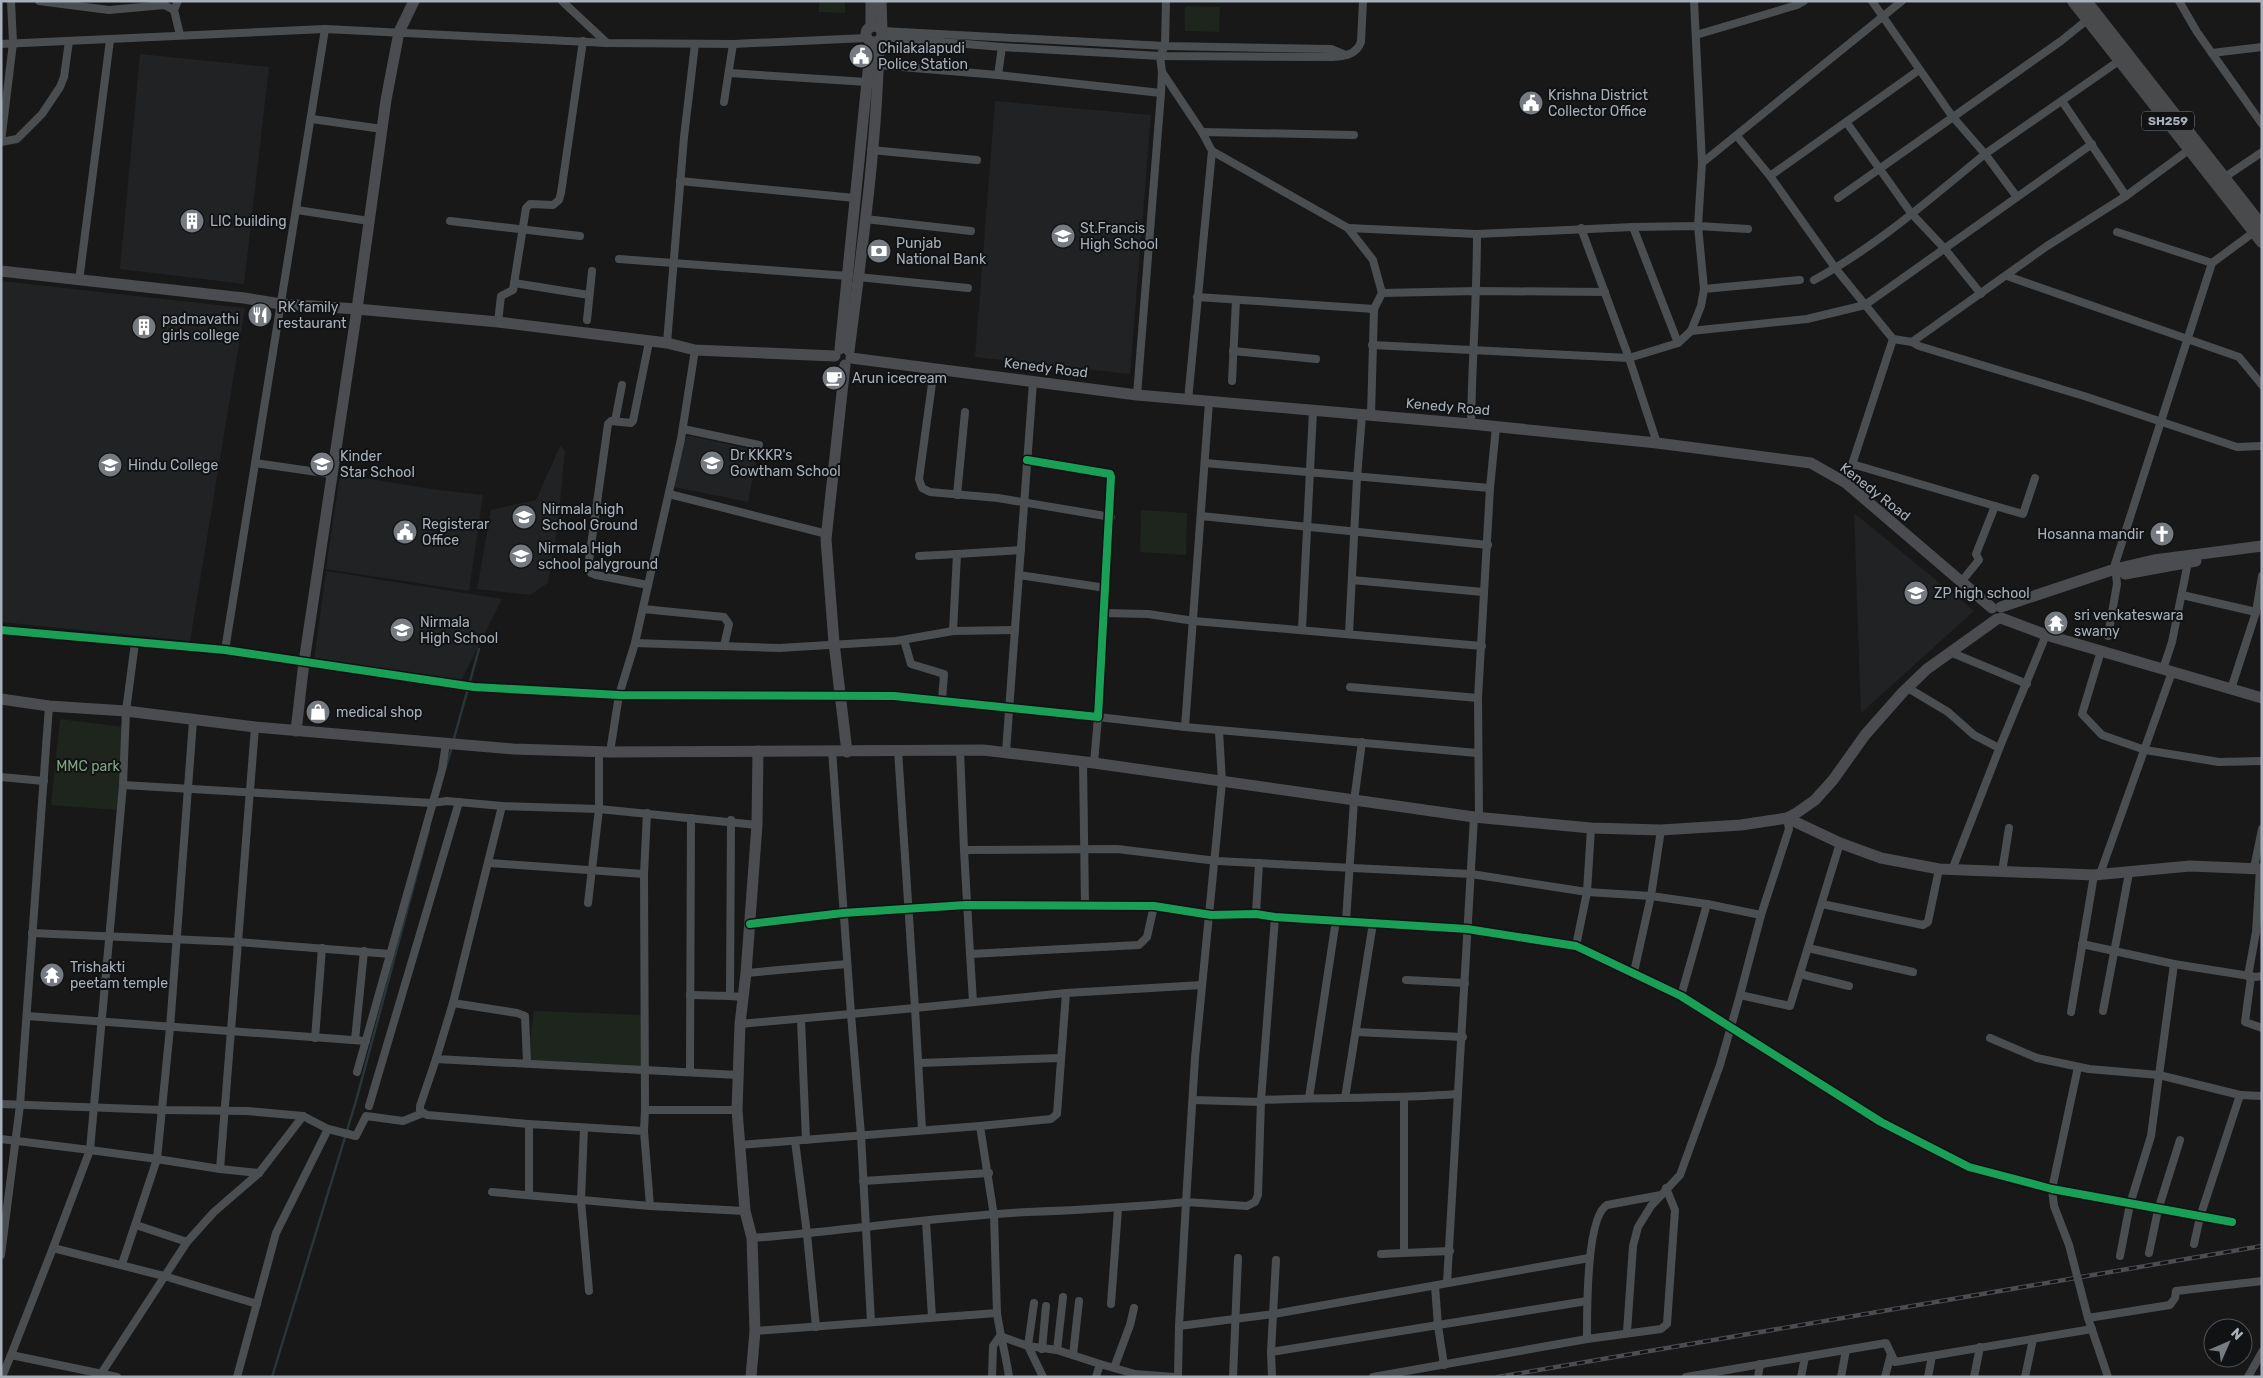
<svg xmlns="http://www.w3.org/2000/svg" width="2263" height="1378" font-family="Rubik,sans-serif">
<rect width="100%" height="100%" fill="#181818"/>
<g fill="#212224">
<polygon points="140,54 269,67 244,284 120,269"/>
<polygon points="995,101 1151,115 1130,374 975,357"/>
<polygon points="1,281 245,308 190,641 1,622"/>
<polygon points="691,436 758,451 748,502 674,487 684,441 687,437"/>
<polygon points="560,446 565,450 558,525 548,583 530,595 477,589 491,510 536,500"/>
<polygon points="340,474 431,489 483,495 469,591 326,569"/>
<polygon points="1854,513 1974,611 1861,713"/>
<polygon points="326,571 502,599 459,685 314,661"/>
</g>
<g fill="#1d251d">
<polygon points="819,1 845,1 845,13 819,12"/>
<polygon points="1185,6 1220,7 1219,32 1185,31"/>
<polygon points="1141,510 1187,513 1186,555 1140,552"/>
<polygon points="60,719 124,727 117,810 51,805"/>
<polygon points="534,1011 645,1015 646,1070 527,1062"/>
</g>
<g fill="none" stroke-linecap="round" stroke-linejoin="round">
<g stroke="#2a353a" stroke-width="2.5">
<polyline points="453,742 479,649"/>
<polyline points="445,770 452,747"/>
<polyline points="272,1377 356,1101 429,829"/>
</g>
<g stroke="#4b4e51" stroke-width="8">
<polyline points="11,1 13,43 1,142 17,139 42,114 60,87 64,77 69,41"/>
<polyline points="39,1 109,10 164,5 174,10"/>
<polyline points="178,1 174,10 180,35"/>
<polyline points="562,1 607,43"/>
<polyline points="1872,1 1952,116 1985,154 2123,58"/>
<polyline points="2179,1 2197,32 2262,124"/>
<polyline points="882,31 1165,46 1331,49 1346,55"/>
<polyline points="1696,35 1797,5 1804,1"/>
<path d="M 882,37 L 1002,47 L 1160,56 L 1332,57 C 1345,56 1356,55 1361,42 L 1363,1"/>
<polyline points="1,44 325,29 607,43 733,44 867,38"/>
<polyline points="2212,53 2262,47"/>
<polyline points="878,65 998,75 1161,93"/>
<polyline points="1162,72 1202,132 1212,151 1348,228 1373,260 1382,293 1374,309 1371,415"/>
<polyline points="729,73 867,82"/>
<polyline points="998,75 1002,47"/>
<polyline points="2062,101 2126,196 2190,149"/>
<polyline points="724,102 733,44"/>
<polyline points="312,119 382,129"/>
<polyline points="1847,123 1911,213 1944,248 1981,294"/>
<polyline points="1202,132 1354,135"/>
<polyline points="1737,136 1770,176 1836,269 1893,339 1912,342 2047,246 2126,196"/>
<polyline points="871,150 977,160"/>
<polyline points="1702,163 1902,1"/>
<polyline points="1770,176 1919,70"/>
<polyline points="2225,177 2262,152"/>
<polyline points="680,181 855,198"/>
<polyline points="1838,198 2061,41 2087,20"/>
<polyline points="297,210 369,221"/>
<polyline points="865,219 971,231"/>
<polyline points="450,221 580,236"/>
<polyline points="1633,227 1678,343"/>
<polyline points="1348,228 1477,234 1633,227 1698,226 1748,229"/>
<polyline points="2117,232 2212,263"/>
<polyline points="619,259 848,276"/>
<polyline points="2007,276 2239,357 2262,385"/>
<polyline points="858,277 968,288"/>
<path d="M 1814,280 C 1876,247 1931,198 1985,154 L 2017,197"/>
<polyline points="79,281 110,40"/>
<polyline points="514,283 589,295"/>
<polyline points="1704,289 1800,280"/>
<polyline points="1382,293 1477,291 1605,292"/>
<polyline points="1197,297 1374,309"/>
<polyline points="587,320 592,271"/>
<polyline points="498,322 501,296 513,290 526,208 530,204 553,205 559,200 561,193 583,41"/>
<polyline points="1691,331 1807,319 1865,305 2092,144"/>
<polyline points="1912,342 1919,346 2084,396 2237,447 2262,446"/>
<polyline points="667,343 684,137 695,44"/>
<polyline points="1372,345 1629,358 1581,228"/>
<polyline points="1233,351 1316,359"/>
<polyline points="934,369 919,479 922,488 930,492 998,498 1111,517"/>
<polyline points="1232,381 1236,300"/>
<polyline points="1137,395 1161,93 1162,72 1160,56 1165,46 1166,1"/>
<polyline points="1188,400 1212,151"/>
<polyline points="1209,402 1185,727 1477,753"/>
<polyline points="615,421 622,385"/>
<path d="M 1471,424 C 1472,360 1477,297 1477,234"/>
<polyline points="683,429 759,445"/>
<polyline points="1657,443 1629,358 1678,343 1691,331 1701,306 1704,289 1698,226 1702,163 1694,1"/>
<polyline points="255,463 331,474"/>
<polyline points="1205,463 1490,488"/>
<polyline points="1852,464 1995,506"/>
<polyline points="1846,483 1893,339"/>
<polyline points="669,494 827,534"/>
<polyline points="957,495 965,412"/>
<polyline points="1201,516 1488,545"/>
<polyline points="919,556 957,554"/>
<polyline points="1019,575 1106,588"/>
<polyline points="1352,580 1483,592"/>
<polyline points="1961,582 1979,560 1976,554 1995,506 2023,514 2035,478"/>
<polyline points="648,585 596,575 591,573 588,567 608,424 611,421 631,423 633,421 649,342"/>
<polyline points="2182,595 2256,612"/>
<polyline points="643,609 724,617 729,624 724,646"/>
<polyline points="1104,613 1148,614 1194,621 1482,646"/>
<polyline points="1302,629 1313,411"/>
<polyline points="1,630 225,650 474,687 619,695 894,696 1098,717 1111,477 1110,474 1027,460"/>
<polyline points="953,631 957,554 1021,550"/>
<polyline points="1349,634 1357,478 1362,415"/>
<polyline points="2108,636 2117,584 2115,564 2212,263 2254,232"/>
<polyline points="904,640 911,664 944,674 942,700"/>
<polyline points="635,643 779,648 896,641 953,631 1015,630"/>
<polyline points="225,650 325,29"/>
<polyline points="2101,651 2082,714 2102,735 2145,750 2219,762 2262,761"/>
<polyline points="1950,652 2027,684"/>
<polyline points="2163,669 2172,642 2188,562"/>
<polyline points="1350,687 1478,698"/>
<polyline points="1908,688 1948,712 1974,735 1999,748"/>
<polyline points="2231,689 2256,612 2262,576"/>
<polyline points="255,727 220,1169 259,1173"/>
<polyline points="1219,731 1222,782 1195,1058 1186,1202 1247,1206 1255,1202 1258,1195 1261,1100 1275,917"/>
<polyline points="832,750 851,1014 915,1008 922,1129"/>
<polyline points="898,750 915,1008 1066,993 1202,985"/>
<polyline points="960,750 964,850 1117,849 1217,861 1471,874 1587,892 1576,946"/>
<polyline points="610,752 619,695 635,643 681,439 695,350"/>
<polyline points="1006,752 1033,382"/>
<polyline points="1083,762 1085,905"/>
<polyline points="1094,763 1098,717 1185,727"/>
<polyline points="1,777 44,781"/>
<polyline points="123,785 432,803 447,801 502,806 599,809 757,825"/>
<polyline points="502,806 453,1003 436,1059 738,1075"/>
<polyline points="647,813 644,874 645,1110 737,1110"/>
<polyline points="1479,817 1478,698 1490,488 1496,427"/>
<polyline points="1787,818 1789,829 1761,915 1740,995 1790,1006 1840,843"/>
<polyline points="731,820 730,996 743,997"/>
<polyline points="1591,828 1587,892 1651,896 1634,972"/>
<polyline points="1661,830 1651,896 1707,904"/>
<polyline points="964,850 970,954 1139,945 1147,937 1154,906"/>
<polyline points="489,863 644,874"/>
<polyline points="2254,868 2262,829"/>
<polyline points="1952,870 2001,744 2046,635"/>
<polyline points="2002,872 2009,828"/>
<polyline points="2100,874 2172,672"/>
<polyline points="588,903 599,809 599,752"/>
<polyline points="1822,904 1923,925 1928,922 1939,869"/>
<polyline points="1256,914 1259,863"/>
<polyline points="1346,921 1354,801 1362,742"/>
<polyline points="750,924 843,913 966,905 1154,906 1211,915 1256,914 1275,917 1467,929 1576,946 1681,996 1881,1122 1969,1167 2052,1189 2232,1222"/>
<polyline points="32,933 238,942 390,954"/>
<polyline points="2082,944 2174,964 2256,977 2262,976"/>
<polyline points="1808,948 1913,972"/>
<polyline points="970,954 973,1002"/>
<polyline points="2174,964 2159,1075 2240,1095 2200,1217 2194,1244"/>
<polyline points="746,973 847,964"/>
<polyline points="1800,974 1849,986"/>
<polyline points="2248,976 2256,932 2260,869"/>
<polyline points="2251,977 2245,1022 2262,1028"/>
<polyline points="1406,980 1465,983"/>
<polyline points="690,995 730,996"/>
<polyline points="1681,996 1707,904 1761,915"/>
<polyline points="453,1003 517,1013 525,1016 527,1062"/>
<polyline points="2103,1011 2129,873"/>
<polyline points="2071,1012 2094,875"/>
<polyline points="27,1016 366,1041"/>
<polyline points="801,1019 806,1140"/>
<polyline points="740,1024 851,1014 861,1135 871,1322"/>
<polyline points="1356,1032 1463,1037"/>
<polyline points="315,1038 322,948"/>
<polyline points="1990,1038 2037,1058 2089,1069 2159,1075 2151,1136 2130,1204 2120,1256"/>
<polyline points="355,1040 364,951"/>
<polyline points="436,1059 420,1106 420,1111 427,1115 529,1124 644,1131"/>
<polyline points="919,1063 1060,1058"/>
<polyline points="2078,1067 2052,1189 2054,1206 2069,1245 2088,1318 2108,1377"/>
<polyline points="690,1071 691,818"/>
<polyline points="357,1072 442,770 446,743"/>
<polyline points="2240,1095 2262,1096"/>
<polyline points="1309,1098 1336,920"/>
<polyline points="1345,1098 1373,923"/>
<polyline points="1404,1098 1404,1253"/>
<polyline points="1193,1100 1261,1102"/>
<path d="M 1261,1100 C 1327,1097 1393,1099 1458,1094"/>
<polyline points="1,1104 163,1110 247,1111 303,1116 259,1173 214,1212 187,1242 99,1377"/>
<polyline points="369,1106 459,802"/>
<polyline points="645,1110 644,1131 650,1206"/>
<polyline points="980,1126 1051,1119 1057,1114 1066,993"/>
<polyline points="584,1128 581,1200 589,1291"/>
<polyline points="328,1129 356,1136 366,1116 403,1121 423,1113"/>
<polyline points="1,1139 90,1150 123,785 126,711 135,643"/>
<polyline points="795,1141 807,1234 816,1327"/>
<polyline points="739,1145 980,1126 994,1216 997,1313 755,1331"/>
<polyline points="863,1181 989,1173"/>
<polyline points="492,1192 650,1206 745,1211"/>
<polyline points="529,1195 529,1124"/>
<path d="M 1661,1195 L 1607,1205 C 1586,1217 1587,1315 1587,1339 L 1661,1329 L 1667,1324 L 1675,1210 L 1666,1188"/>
<polyline points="926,1221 932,1317"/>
<polyline points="136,1225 187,1242"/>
<path d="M 752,1238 C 844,1231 935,1217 1028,1212 C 1081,1210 1133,1207 1186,1202 L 1179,1326 L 1274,1314 L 1589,1258"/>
<polyline points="53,1248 90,1150 157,1159 170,1028 193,721"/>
<polyline points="2149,1253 2158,1210 2180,1140"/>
<polyline points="1381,1254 1450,1251"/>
<polyline points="1,1255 20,1105 49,706"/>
<polyline points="122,1264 157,1159 220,1169"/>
<polyline points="1447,1283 1474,817"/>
<polyline points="1435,1286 1438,1326 1444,1365"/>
<polyline points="1034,1303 1028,1346 1057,1350 1100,1364 1096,1377"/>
<polyline points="1111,1304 1118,1209"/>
<path d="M 997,1313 C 1000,1335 1006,1355 1009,1377"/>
<polyline points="2088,1318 2170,1305 2175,1298 2176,1291 2262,1281"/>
<polyline points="1627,1332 1633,1246 1638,1227 1651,1206 1680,1175 1720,1065 1740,995"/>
<polyline points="1042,1349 1046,1306"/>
<polyline points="1057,1350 1063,1297"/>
<polyline points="1271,1352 1587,1301"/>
<polyline points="11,1355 53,1248 164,1276 257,1304"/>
<polyline points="1073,1355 1079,1301"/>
<polyline points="1100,1364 1135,1374 1174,1377"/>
<polyline points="1114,1368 1130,1325 1134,1308"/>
<polyline points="2,1377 11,1355 117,1377"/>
<polyline points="237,1377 276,1233 328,1129 303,1116"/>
<polyline points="992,1377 993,1346 1000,1336 1028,1346 1043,1377"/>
<polyline points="1178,1377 1179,1326"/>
<polyline points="1233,1377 1238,1258"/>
<polyline points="1272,1377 1271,1352 1276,1260"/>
<polyline points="1373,1377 1587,1339"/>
<polyline points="1686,1377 1886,1343 1895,1362 2092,1329"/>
<polyline points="1758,1377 1760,1364"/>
<polyline points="1801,1377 1805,1357"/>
<polyline points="1841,1377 1846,1350"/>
<polyline points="1885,1377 1891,1354"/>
<polyline points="1928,1377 1932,1356"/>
<polyline points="1974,1377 1980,1347"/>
<polyline points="2025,1377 2033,1339"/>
<polyline points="2248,1377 2262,1352"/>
</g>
<g stroke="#4a4c4f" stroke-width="11">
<polyline points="871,1 871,27"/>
<polyline points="881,1 882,30"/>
<circle cx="874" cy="34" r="8"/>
<polyline points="1,271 244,298 281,304 357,309 498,322 667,343 695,350 835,356"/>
<polyline points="840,349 871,42"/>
<path d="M 849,351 C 862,249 877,145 879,41"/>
<polyline points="851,358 1137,395 1471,424 1657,443 1811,463 1846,483 1992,608"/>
<polyline points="845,365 826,539 834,643 847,752"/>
<polyline points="2125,574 2196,561"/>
<polyline points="2001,607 2115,569 2154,560 2262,546"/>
<polyline points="2001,618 2046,635 2262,698"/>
<polyline points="1,699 49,706 126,711 255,727 513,749 610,752 983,750 1094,763 1474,817 1591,828 1661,830 1741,825 1787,818 1798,812 1815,800 1833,780 1865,735 1903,692 1927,669 1997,619"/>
<polyline points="296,731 304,662 357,309 386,100 399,32 414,1"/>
<polyline points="1787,818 1840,843 1881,858 1939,869 2094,875 2190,866 2262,869"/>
<polyline points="751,1377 755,1331 752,1238 745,1211 737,1110 740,1024 746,973 757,825 758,751"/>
</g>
<g stroke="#494a4c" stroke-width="12">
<polyline points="2073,1 2262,242"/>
<polyline points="2086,1 2262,226"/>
</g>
<defs>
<polyline id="rail" points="1498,1377 2262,1246"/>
</defs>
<use href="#rail" stroke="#4b4d50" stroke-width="4.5"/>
<use href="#rail" stroke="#111214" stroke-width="2.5" stroke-dasharray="8" stroke-linecap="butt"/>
<defs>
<g id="cycleway">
<polyline points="1,630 225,650 474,687 619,695 894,696 1098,717 1111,477 1110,474 1027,460"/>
<polyline points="750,924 843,913 966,905 1154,906 1211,915 1256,914 1275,917 1467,929 1576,946 1681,996 1881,1122 1969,1167 2052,1189 2232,1222"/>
</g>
</defs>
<use href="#cycleway" stroke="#111214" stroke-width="11"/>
<use href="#cycleway" stroke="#1a9f57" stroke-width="8"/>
</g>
<defs>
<symbol id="civic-disc" viewBox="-11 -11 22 22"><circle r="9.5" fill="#767b81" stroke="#111214"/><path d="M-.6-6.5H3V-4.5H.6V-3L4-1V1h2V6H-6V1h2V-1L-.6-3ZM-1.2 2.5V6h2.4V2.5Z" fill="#fff"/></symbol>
<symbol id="building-disc" viewBox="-11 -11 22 22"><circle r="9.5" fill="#767b81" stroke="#111214"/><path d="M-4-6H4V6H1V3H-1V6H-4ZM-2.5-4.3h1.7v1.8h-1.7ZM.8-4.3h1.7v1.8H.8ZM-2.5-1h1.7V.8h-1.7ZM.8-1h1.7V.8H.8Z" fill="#fff"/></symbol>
<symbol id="school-disc" viewBox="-11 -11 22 22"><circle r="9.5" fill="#767b81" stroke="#111214"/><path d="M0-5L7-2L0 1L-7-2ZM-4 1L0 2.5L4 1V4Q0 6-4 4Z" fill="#fff"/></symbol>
<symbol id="bank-disc" viewBox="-11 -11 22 22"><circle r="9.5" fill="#767b81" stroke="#111214"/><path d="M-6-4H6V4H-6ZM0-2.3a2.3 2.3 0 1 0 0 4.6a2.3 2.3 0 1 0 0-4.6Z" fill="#fff"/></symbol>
<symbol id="restaurant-disc" viewBox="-11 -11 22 22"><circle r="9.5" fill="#767b81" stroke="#111214"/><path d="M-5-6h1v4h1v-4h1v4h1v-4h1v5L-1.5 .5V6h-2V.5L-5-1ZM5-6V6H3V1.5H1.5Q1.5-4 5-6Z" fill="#fff"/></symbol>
<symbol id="cafe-disc" viewBox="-11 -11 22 22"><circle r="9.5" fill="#767b81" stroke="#111214"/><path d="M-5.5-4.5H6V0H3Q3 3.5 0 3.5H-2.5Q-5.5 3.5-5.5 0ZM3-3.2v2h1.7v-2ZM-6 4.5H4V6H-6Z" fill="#fff"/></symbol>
<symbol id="university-disc" viewBox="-11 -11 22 22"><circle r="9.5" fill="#767b81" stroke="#111214"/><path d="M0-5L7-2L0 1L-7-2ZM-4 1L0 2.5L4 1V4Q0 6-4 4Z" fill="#fff"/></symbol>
<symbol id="church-disc" viewBox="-11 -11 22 22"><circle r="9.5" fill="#767b81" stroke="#111214"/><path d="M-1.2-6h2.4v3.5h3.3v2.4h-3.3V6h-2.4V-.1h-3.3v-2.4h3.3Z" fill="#fff"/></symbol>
<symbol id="temple-disc" viewBox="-11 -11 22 22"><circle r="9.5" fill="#767b81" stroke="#111214"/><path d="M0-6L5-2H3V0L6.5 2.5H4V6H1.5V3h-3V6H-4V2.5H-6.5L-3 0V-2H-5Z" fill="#fff"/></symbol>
<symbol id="shop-disc" viewBox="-11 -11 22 22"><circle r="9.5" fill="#767b81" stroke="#111214"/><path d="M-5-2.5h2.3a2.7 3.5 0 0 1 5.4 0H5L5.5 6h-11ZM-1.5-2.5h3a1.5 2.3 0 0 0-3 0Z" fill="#fff"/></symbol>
</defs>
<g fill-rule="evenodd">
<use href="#civic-disc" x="847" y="42" width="28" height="28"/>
<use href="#civic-disc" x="1517" y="89" width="28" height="28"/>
<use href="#building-disc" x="178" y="207" width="28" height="28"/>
<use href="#school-disc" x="1049" y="222" width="28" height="28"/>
<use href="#bank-disc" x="865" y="237" width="28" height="28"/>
<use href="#restaurant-disc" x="246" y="301" width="28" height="28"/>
<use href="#building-disc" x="130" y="313" width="28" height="28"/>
<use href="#cafe-disc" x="820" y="364" width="28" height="28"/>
<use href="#school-disc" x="698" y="449" width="28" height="28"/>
<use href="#school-disc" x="308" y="450" width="28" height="28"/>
<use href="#university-disc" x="96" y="451" width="28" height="28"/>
<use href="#school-disc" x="510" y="503" width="28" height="28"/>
<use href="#civic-disc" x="391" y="518" width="28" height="28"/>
<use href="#church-disc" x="2148" y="520" width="28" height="28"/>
<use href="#school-disc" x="507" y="542" width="28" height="28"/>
<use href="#school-disc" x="1902" y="579" width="28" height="28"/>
<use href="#temple-disc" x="2042" y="609" width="28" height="28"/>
<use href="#school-disc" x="388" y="616" width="28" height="28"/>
<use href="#shop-disc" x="304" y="698" width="28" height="28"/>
<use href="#temple-disc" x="38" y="961" width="28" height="28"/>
</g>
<g text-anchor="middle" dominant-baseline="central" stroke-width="4" stroke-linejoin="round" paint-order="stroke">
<rect fill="#111214" stroke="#7b8188" stroke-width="1" x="2142" y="111.5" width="52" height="19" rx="4"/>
<g font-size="12" font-weight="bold" fill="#a8b0b9">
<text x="2168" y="121">SH259</text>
</g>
<g font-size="14" fill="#a8b0b9" stroke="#111214" text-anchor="start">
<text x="878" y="48">Chilakalapudi<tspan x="878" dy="16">Police Station</tspan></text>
<text x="1548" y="95">Krishna District<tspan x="1548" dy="16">Collector Office</tspan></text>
<text x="210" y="221">LIC building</text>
<text x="1080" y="228">St.Francis<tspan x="1080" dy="16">High School</tspan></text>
<text x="896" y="243">Punjab<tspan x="896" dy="16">National Bank</tspan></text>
<text x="278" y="307">RK family<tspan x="278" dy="16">restaurant</tspan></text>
<text x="162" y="319">padmavathi<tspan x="162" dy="16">girls college</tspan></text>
<text x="852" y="378">Arun icecream</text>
<text x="730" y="455">Dr KKKR's<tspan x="730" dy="16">Gowtham School</tspan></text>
<text x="340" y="456">Kinder<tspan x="340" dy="16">Star School</tspan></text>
<text x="128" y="465">Hindu College</text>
<text x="542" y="509">Nirmala high<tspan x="542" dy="16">School Ground</tspan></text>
<text x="422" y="524">Registerar<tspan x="422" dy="16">Office</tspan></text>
<text x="2144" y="534" text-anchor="end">Hosanna mandir</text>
<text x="538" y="548">Nirmala High<tspan x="538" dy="16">school palyground</tspan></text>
<text x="1934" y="593">ZP high school</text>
<text x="2074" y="615">sri venkateswara<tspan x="2074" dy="16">swamy</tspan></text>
<text x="420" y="622">Nirmala<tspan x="420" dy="16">High School</tspan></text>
<text x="336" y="712">medical shop</text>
<text x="70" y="967">Trishakti<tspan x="70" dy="16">peetam temple</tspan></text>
</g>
<g font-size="14" fill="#a8b0b9" stroke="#111214">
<text transform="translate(1046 368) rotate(7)">Kenedy Road</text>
<text transform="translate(1448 407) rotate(5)">Kenedy Road</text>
<text transform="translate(1875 492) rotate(38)">Kenedy Road</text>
</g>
<g font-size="14" fill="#81a57e" stroke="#111214">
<text x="88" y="766">MMC park</text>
</g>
</g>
<rect width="2263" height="1378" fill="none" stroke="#a8b0b9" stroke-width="5"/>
<g transform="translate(2228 1343) rotate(45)"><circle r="24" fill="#111214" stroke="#4d5156"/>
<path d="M0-4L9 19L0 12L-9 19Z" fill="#767b81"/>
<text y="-8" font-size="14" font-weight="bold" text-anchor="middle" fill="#a8b0b9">N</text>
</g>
</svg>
